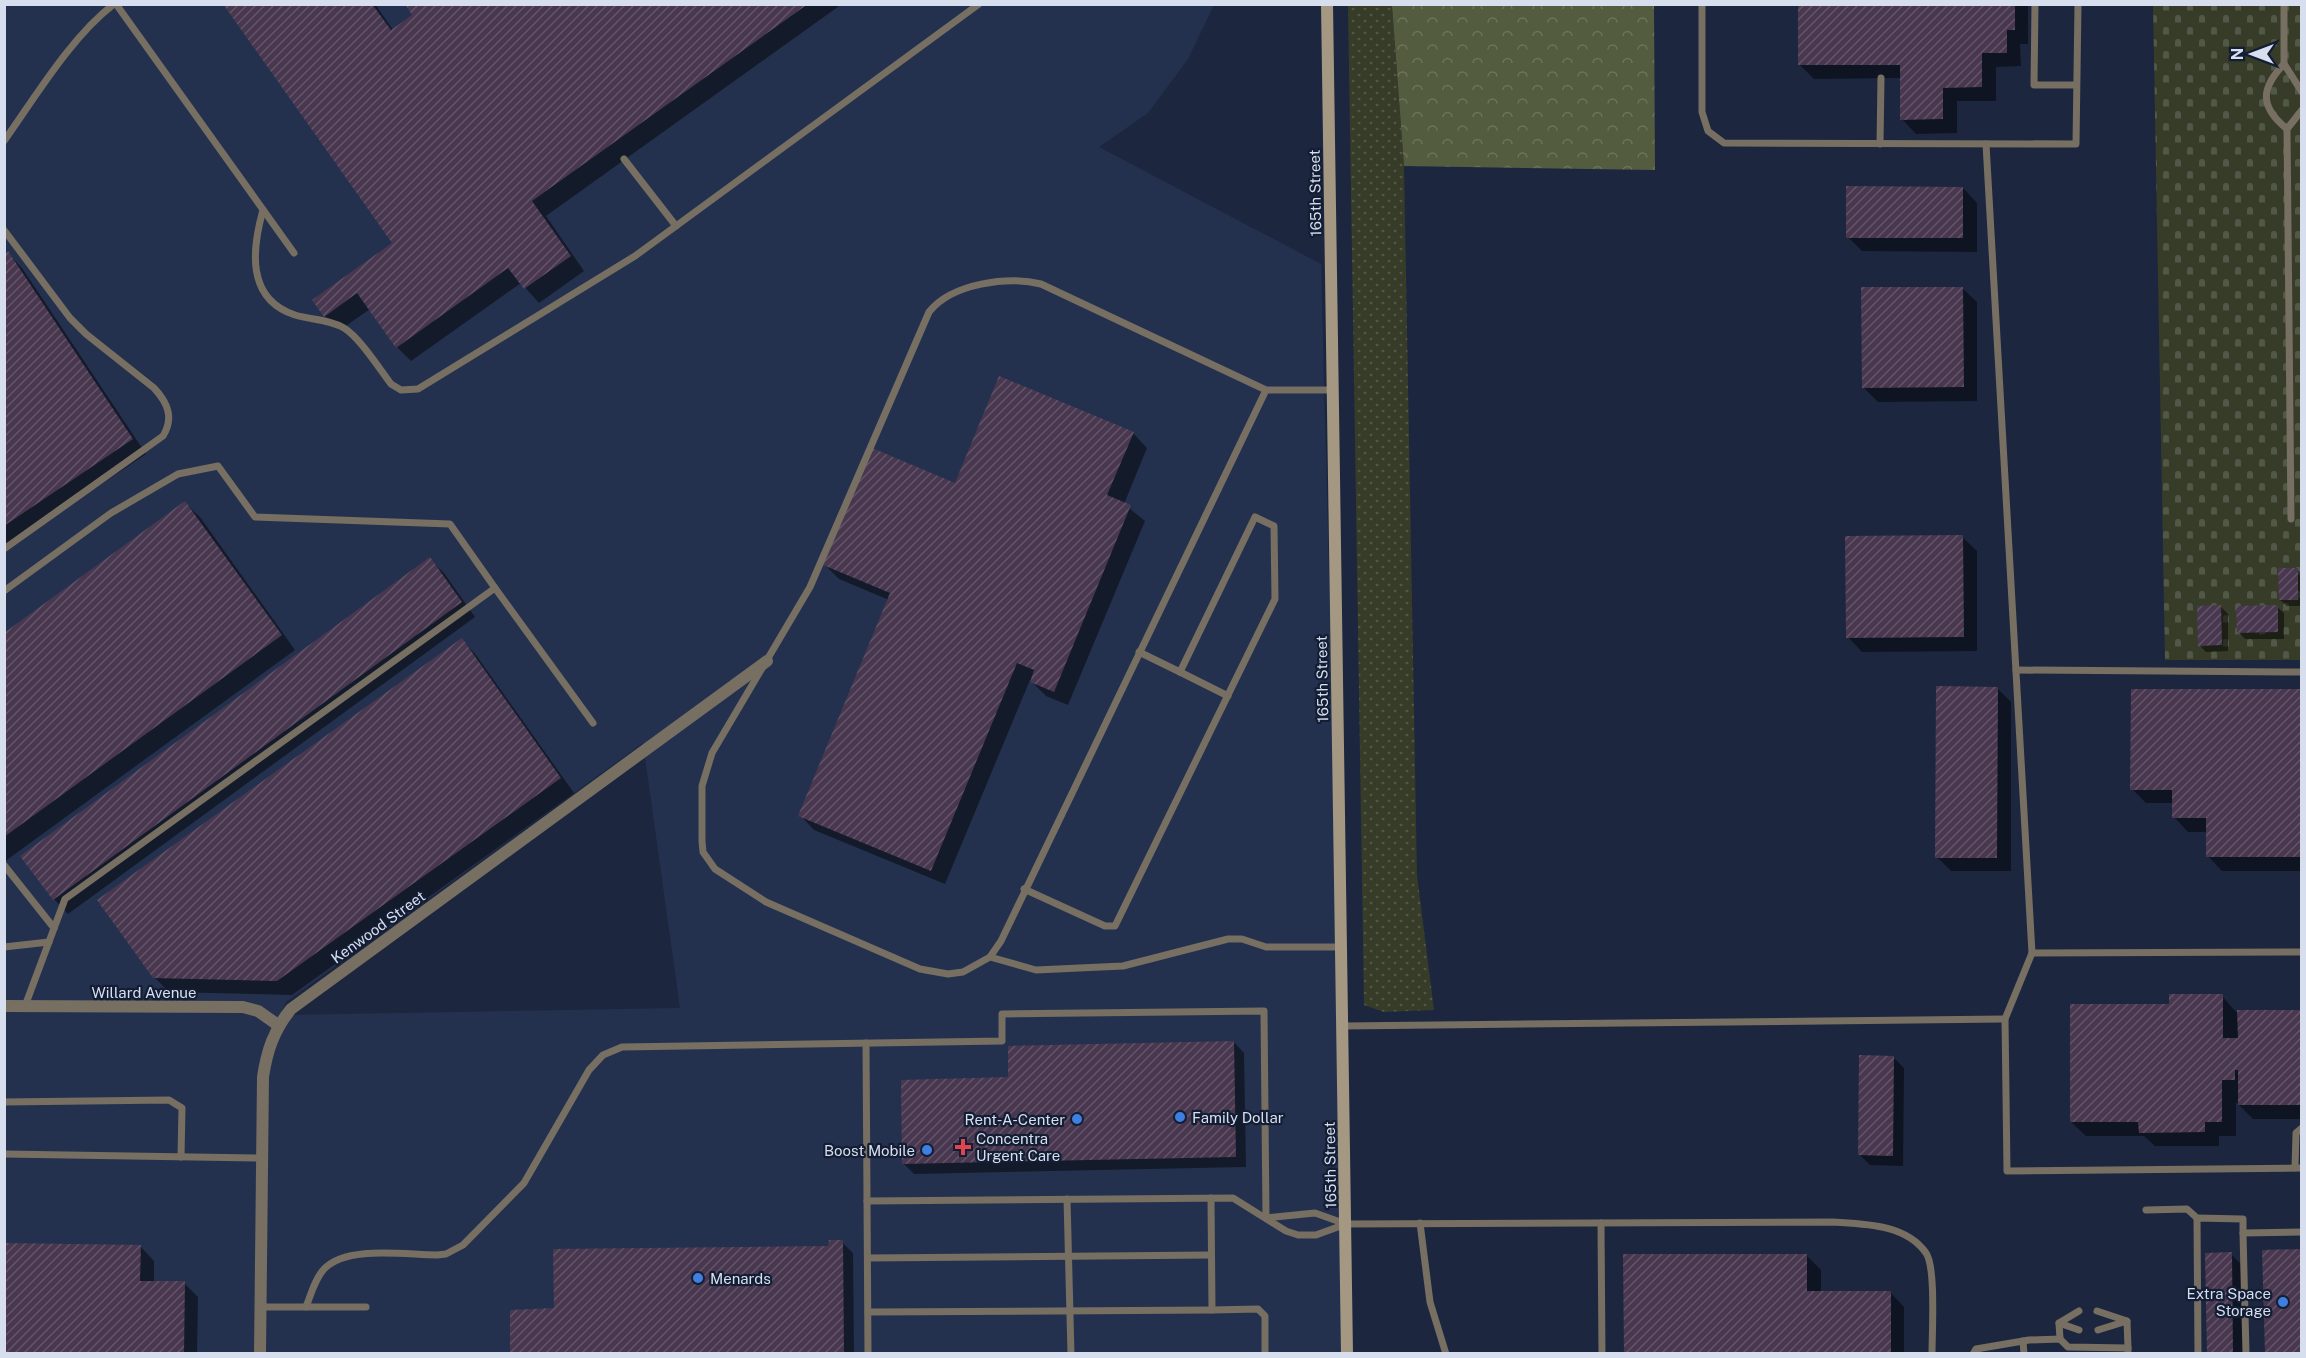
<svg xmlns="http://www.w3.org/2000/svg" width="2306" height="1358" font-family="'Public Sans',sans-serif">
<defs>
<pattern id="grass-dots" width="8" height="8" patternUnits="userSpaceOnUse" patternTransform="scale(1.5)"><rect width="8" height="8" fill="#363c27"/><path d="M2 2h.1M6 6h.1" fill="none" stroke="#525847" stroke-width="1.8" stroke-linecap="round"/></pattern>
<pattern id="forest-crowns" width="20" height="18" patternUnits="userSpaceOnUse" patternTransform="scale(1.5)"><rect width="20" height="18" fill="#545c3f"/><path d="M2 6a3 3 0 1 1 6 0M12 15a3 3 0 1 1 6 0" fill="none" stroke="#6c735b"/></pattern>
<pattern id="cemetery-stones" width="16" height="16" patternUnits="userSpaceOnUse" patternTransform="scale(1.5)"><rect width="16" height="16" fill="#363c27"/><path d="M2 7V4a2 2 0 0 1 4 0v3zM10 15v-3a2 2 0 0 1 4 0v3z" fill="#525847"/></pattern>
<pattern id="building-hatch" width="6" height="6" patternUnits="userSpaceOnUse" patternTransform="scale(1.5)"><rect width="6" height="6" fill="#48374f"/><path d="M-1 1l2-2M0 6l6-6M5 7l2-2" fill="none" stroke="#625469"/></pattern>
</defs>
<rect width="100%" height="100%" fill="#1c263f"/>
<polygon fill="#24314e" points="5,5 1214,5 1188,59 1148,113 1099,147 1321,264 1340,1001 1343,1353 265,1353 267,1077 281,1029 290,1015 680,1008 643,743 286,1002 264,1052 258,1353 5,1354"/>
<polygon fill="url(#grass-dots)" points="1348,5 1392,5 1404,166 1417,875 1434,1010 1384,1012 1364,1005"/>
<polygon fill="url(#forest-crowns)" points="1392,5 1654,5 1655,170 1404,166"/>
<polygon fill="url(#cemetery-stones)" points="2153,5 2301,5 2301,660 2165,660"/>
<g fill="#0007">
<polygon points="225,4 375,4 393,30 414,15 407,4 842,4 546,216 584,271 539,303 521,283 411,361 397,347 370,309 340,330 325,316 394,244"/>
<polygon points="1795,4 2028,4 2028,44 2020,44 2021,66 1996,67 1996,101 1957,101 1957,133 1916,134 1902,119 1901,78 1814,79 1800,65 1799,9"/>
<polygon points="1963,188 1977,203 1977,252 1862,251 1848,237"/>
<polygon points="8,253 22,268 146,454 4,550 4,255"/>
<polygon points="1962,288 1977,302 1977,401 1878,402 1863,387"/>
<polygon points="1133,433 1147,448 1124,504 1145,521 1068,705 1046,696 1030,680 945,884 814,830 800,815 889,600 839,579 825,565 956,485"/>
<polygon points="185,503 200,517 295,650 4,862 4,635"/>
<polygon points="1962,537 1977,551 1977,651 1862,652 1848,637"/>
<polygon points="429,559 444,573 475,617 68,914 54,899"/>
<polygon points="2297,569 2302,574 2302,633 2300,606 2287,606 2280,600"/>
<polygon points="2221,607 2228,614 2228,651 2206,652 2199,645"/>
<polygon points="2277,607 2284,613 2284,639 2245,639 2238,632"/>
<polygon points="462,640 476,655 574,793 292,995 169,992 154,977"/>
<polygon points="1997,688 2011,702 2011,871 1951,871 1937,857"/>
<polygon points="2302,691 2302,871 2222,871 2208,856 2208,832 2188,832 2174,817 2174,803 2146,803 2132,789"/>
<polygon points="2222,996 2236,1012 2302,1011 2302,1119 2253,1119 2236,1102 2236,1136 2219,1136 2219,1146 2155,1146 2144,1136 2086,1136 2071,1122 2170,1006"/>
<polygon points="1234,1042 1244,1053 1246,1167 914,1174 903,1163 1010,1079"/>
<polygon points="1893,1057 1904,1068 1903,1166 1870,1165 1860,1155"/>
<polygon points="842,1242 853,1253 854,1354 512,1354 555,1309 830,1248"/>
<polygon points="140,1246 154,1261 154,1282 184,1283 198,1297 197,1354 4,1354"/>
<polygon points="2231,1254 2245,1268 2246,1354 2208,1354"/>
<polygon points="1806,1255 1821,1270 1821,1293 1890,1292 1904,1307 1904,1354 1625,1354"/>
</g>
<g fill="url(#building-hatch)">
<polygon points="223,4 372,4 391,30 412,15 405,4 808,4 532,201 571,256 524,289 508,268 396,348 357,293 324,317 312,300 392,243"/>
<polygon points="1798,4 2015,4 2015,30 2007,30 2007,53 1982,53 1982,87 1943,88 1943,119 1900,120 1900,65 1798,65"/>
<polygon points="1846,186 1963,187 1963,238 1846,238"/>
<polygon points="8,251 133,439 4,526 4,254"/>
<polygon points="1861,287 1963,287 1964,387 1862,388"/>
<polygon points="999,376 1134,432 1107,495 1131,505 1054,692 1030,682 1034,670 1017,663 931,871 798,816 890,593 823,565 872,448 955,483"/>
<polygon points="185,501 282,635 4,837 4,633"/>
<polygon points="1963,535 1964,637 1846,638 1845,536"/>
<polygon points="430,557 462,602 53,900 20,856"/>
<polygon points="2278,568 2298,568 2298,600 2279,600"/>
<polygon points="2221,605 2222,645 2198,646 2197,606"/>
<polygon points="2278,605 2278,632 2237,633 2236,606"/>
<polygon points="462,638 561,778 277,981 153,978 97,900"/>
<polygon points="1936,686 1998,687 1997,858 1935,858"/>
<polygon points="2131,689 2302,689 2302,857 2206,857 2206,818 2172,818 2172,790 2130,790"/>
<polygon points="2169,994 2223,994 2223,1038 2238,1038 2237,1010 2302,1010 2302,1105 2238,1105 2238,1070 2235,1070 2235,1080 2222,1080 2222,1122 2205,1122 2205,1132 2139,1133 2138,1122 2070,1122 2070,1004 2169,1004"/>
<polygon points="1234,1041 1236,1157 902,1164 901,1080 1008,1077 1008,1046"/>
<polygon points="1859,1055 1894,1056 1893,1156 1858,1155"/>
<polygon points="829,1240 843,1240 844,1354 510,1354 510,1310 554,1308 553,1249 828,1246"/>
<polygon points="4,1243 141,1245 140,1281 185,1281 184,1354 4,1354"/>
<polygon points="2302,1249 2302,1354 2265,1354 2262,1250"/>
<polygon points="2232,1252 2233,1354 2207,1354 2205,1253"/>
<polygon points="1623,1254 1807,1254 1807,1291 1891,1291 1891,1354 1624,1354"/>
</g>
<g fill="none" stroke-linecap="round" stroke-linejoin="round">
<g stroke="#766f62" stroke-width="7">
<polyline points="116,4 294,253"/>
<polyline points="1702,4 1702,112 1708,131 1724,143 2076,144 2078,4"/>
<polyline points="2035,4 2034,85 2076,85"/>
<polyline points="2284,4 2284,64 2302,92"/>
<path d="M 2284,64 C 2260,89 2260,107 2287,129"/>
<path d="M 4,141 C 36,96 71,37 114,4"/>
<polyline points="1880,144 1881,78"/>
<polyline points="1986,144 2032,953"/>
<polyline points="624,159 676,226"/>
<path d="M 263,210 C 252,249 246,299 295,315 C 311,320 329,319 344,328 C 360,338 379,368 391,384 L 401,390 L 418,389 L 635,256 L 979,4"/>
<path d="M 4,230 L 70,318 L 86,334 L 154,388 C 168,403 174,418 163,436 L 4,549"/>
<path d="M 1266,390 L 1001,941 L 990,957 L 963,972 L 948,974 L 920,969 L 766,902 L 715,869 L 703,852 L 702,841 L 702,786 L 712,753 L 810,587 L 929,312 C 952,283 1008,276 1041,284 L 1266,390 L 1333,390"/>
<polyline points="2291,519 2287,129 2302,110"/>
<polyline points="495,588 593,723"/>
<polyline points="4,591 111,513 178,474 218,466 255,517 450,524 495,588 65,899 25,1006"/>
<polyline points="2016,670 2302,672"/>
<polyline points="1180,672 1228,696"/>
<polyline points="4,865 54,928"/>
<polyline points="1024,889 1105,926 1115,926 1275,599 1274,526 1255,517 1180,672 1139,652"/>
<polyline points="4,947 49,942"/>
<polyline points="2302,952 2032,953 2005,1019 2007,1171 2302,1168"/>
<polyline points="990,957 1036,970 1123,966 1228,939 1242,939 1266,947 1342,947"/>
<polyline points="1343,1026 2005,1019"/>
<polyline points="866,1043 868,1354"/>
<polyline points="4,1102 169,1100 182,1108 181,1157"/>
<polyline points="4,1154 262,1158"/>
<polyline points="2295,1168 2296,1133 2302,1128"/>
<polyline points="1211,1198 1212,1310 1258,1309 1265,1316 1265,1354"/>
<polyline points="1067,1199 1071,1354"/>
<polyline points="867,1201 1233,1198 1286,1231 1298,1235 1316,1235 1346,1224"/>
<polyline points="2146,1210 2187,1209 2197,1218"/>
<path d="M 1266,1218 L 1315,1213 L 1346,1224 L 1833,1222 C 1864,1224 1906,1224 1926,1253 C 1936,1267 1932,1333 1932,1354"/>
<polyline points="1420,1223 1430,1302 1446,1354"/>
<polyline points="1601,1223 1602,1354"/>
<polyline points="868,1258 1211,1255"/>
<polyline points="261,1307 366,1307"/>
<path d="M 306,1307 C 311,1294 315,1279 324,1269 C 347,1245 406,1255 437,1255 L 446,1254 L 463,1245 L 524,1183 L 589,1070 L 603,1055 L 622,1047 L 1002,1041 L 1002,1014 L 1264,1011 L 1266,1218"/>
<polyline points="2097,1311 2127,1321 2128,1348"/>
<polyline points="868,1312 1212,1310"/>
<polyline points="2059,1323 2079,1330"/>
<polyline points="2098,1330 2127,1321"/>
<polyline points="2060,1339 2059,1323 2079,1311"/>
<polyline points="2023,1341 2024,1354"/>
<polyline points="1973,1354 1976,1349 2029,1340 2060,1339 2068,1347 2128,1348 2128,1354"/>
<polyline points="2198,1354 2197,1218 2243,1219 2243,1233"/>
<polyline points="2246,1354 2243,1233 2302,1232"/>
</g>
<g stroke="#766f62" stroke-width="12">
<polyline points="4,1006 243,1007 258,1011 278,1025"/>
<path d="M 260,1354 L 263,1077 C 267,1050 274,1030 291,1009 L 767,661"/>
</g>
<polyline stroke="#a49883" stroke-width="12" points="1327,4 1347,1354"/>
</g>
<g fill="#3f7fe0" stroke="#131d34" stroke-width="2">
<circle cx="1180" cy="1117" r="6"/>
<circle cx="1077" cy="1119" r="6"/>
<circle cx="927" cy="1150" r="6"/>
<circle cx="698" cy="1278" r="6"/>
<circle cx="2283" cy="1302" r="6"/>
</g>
<path fill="#e0444e" stroke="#131d34" stroke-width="2" d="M960 1138h6v6h6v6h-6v6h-6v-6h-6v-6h6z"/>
<g text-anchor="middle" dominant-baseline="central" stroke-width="4.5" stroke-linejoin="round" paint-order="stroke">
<g font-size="15" fill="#d7dfef" stroke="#131d34">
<text transform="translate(1315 193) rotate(-91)">165th Street</text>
<text transform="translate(1322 679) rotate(-91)">165th Street</text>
<text transform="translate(378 927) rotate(-36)">Kenwood Street</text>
<text x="144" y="992">Willard Avenue</text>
<text transform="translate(1330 1165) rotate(-91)">165th Street</text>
</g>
<g font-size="15" fill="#d7dfef" stroke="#131d34" text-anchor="start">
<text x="1192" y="1117">Family Dollar</text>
<text x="1065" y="1119" text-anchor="end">Rent-A-Center</text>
<text x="976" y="1138">Concentra<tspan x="976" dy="17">Urgent Care</tspan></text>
<text x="915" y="1150" text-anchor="end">Boost Mobile</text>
<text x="710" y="1278">Menards</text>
<text x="2271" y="1293" text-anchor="end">Extra Space<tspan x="2271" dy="17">Storage</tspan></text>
</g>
</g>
<rect width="2306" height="1358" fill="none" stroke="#d7dfef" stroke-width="12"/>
<g transform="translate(2252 54) rotate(270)" stroke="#131d34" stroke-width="4.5" paint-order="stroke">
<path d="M0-4.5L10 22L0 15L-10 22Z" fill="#d7dfef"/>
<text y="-9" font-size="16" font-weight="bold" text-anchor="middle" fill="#d7dfef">N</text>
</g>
</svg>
